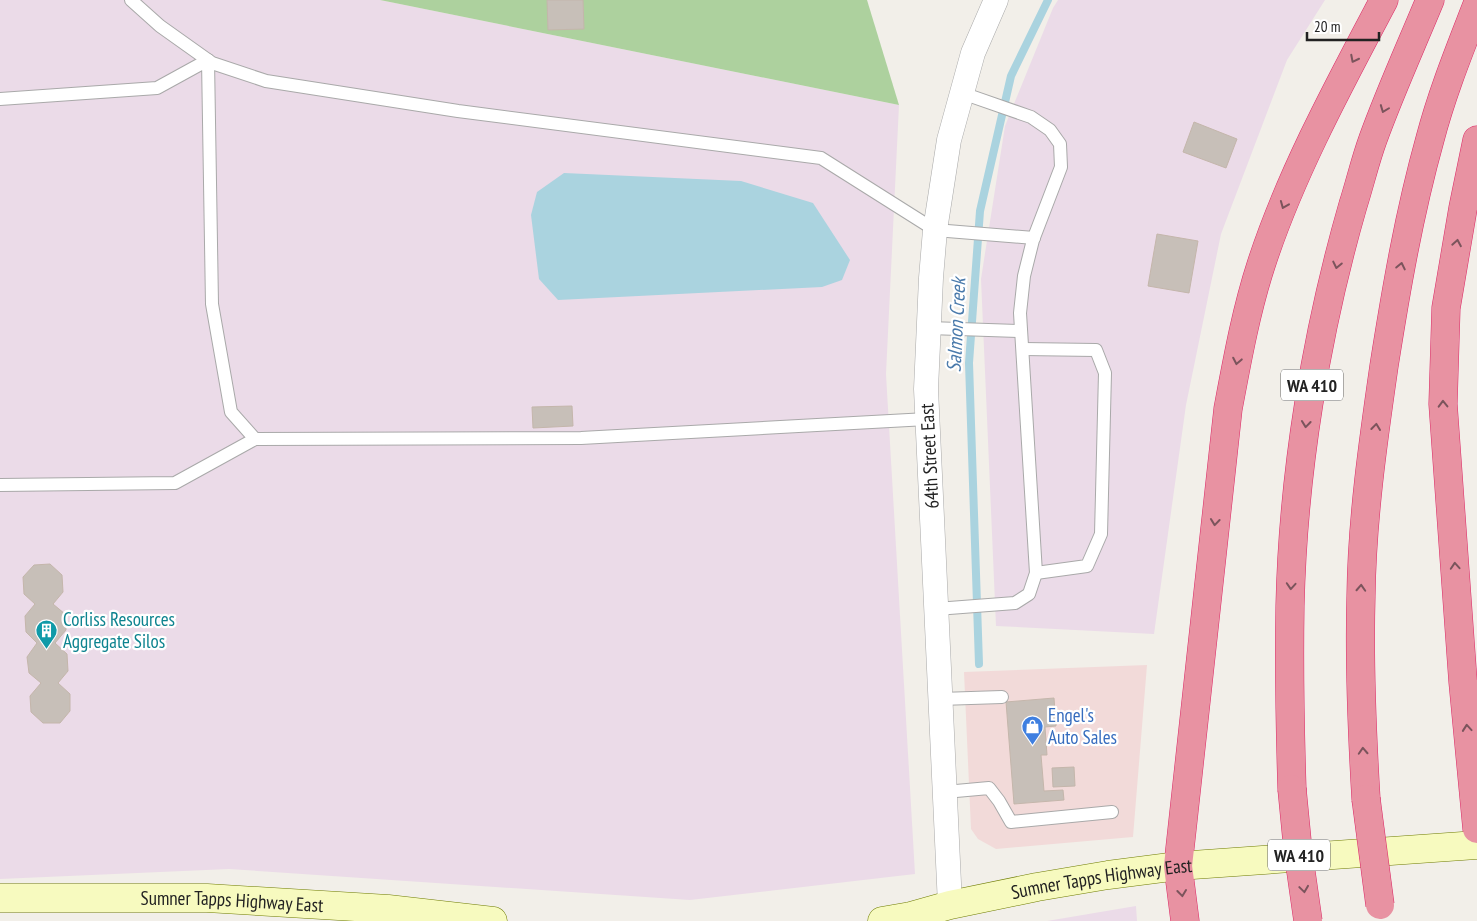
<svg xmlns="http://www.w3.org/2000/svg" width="1477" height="921" font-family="'PT Sans Narrow',sans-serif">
<rect width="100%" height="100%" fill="#f2efe9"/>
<polygon fill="#f2dad9" points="1147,665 1133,837 996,849 978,839 971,829 964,672"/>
<g fill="#ebdbe8">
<polygon points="0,0 380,0 899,105 886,374 915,874 690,900 229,869 0,879"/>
<polygon points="1058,0 1325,0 1287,60 1221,234 1186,405 1154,634 996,626 981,279 1005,126 1053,8"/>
<polygon points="1136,906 1137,921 1047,921"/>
</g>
<polygon fill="#add19e" points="380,0 867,0 899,105"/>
<polygon fill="#aad3df" points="564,173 741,181 813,203 850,260 842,280 822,287 558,300 539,279 531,215 537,192"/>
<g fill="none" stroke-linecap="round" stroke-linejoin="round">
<polyline stroke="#aad3df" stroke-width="8" points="979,664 969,363 980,211 1011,76 1048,0"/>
</g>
<g fill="#c7bfb8" stroke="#c4b6ab">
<polygon points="547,0 583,0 584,29 548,30"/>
<polygon points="1194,122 1237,139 1226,168 1183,152"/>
<polygon points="1157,234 1198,241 1189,293 1148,286"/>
<polygon points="572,406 573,426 533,428 532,407"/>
<polygon points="50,564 62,575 63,592 53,604 65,614 66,630 55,643 67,654 68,671 58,683 70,694 70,711 60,723 43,723 31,712 30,696 41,683 29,673 27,657 37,643 26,632 25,616 35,604 24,594 23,577 34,565"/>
<polygon points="1054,698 1056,726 1045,727 1047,755 1041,755 1044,791 1063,790 1064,800 1014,804 1006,702"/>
<polygon points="1074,767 1075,786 1053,787 1052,768"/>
</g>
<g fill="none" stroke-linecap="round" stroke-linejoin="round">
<defs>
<g id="lane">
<polyline points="131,0 160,26 212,63 266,81 458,111 821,158 935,230 1034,238"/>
<polyline points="0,99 157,88 208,60 212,304 231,412 255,439 581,438 927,419"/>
<polyline points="929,328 1021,331"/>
<polyline points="1023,349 1096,350 1105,373 1101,534 1087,566 1036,573"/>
<polyline points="0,485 175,483 255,439"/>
<polyline points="936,609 1015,603 1029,594 1036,573 1020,313 1024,276 1033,240 1061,167 1060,144 1050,130 1031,117 962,93"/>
<polyline points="940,699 1002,697"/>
<polyline points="945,792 989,788 999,801 1011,822 1112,812"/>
</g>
<polyline id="street" points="950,905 926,389 931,278 935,230 949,140 973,53 996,0"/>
<g id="secondary">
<path id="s1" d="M 0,898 L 207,898 L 388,909 L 493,921"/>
<path id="s2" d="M 882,921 L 911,916 L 950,905 L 1037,887 L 1108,875 L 1178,866 L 1477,845"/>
</g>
<g id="highway">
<polyline points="1477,140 1463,208 1446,308 1443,404 1463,682 1477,829"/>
<path d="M 1292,789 C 1290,728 1289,667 1290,606 C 1293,473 1316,333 1353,205 C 1360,183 1365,161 1373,139 C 1390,92 1411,46 1430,0"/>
<path d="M 1366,799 C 1362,732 1359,664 1361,596 C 1362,519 1373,442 1384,366 C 1396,290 1409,214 1430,139 C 1442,93 1460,49 1477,5"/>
<path d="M 1185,921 L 1178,866 L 1228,409 C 1237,361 1246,311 1261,265 C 1290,175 1340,83 1384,0"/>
</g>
</defs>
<use href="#lane" stroke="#a9a9a9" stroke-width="14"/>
<use href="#street" stroke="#a9a9a9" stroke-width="25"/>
<use href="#secondary" stroke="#707d05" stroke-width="29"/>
<use href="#highway" stroke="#dc2a67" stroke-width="29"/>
<use href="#lane" stroke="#fff" stroke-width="12"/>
<use href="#street" stroke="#fff" stroke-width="24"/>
<use href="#secondary" stroke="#f7fabf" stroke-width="28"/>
<use href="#highway" stroke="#e892a2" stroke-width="28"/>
<defs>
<g id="highway-bridge">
<polyline points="1292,789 1298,851 1308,921"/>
<polyline points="1366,799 1380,905"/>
</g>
</defs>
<use href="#highway-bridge" stroke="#dc2a67" stroke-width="29" stroke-linecap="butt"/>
<use href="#highway-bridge" stroke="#e892a2" stroke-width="28"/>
</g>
<defs><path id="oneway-chevron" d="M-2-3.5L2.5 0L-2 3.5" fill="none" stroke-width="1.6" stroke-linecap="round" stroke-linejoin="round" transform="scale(1.25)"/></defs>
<g stroke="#7b545c">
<use href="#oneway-chevron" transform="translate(1354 59) rotate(117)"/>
<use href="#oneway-chevron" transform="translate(1384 109) rotate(111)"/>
<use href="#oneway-chevron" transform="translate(1284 205) rotate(112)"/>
<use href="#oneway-chevron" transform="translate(1457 243) rotate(-80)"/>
<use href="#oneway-chevron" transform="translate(1337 265) rotate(102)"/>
<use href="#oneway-chevron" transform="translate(1401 266) rotate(-78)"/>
<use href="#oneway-chevron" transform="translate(1237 361) rotate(101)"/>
<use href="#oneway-chevron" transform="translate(1443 404) rotate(-91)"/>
<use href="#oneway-chevron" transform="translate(1306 424) rotate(96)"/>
<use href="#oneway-chevron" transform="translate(1376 427) rotate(-83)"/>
<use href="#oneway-chevron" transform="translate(1215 522) rotate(96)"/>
<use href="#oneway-chevron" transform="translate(1455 566) rotate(-94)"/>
<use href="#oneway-chevron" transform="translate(1291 586) rotate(94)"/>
<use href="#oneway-chevron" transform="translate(1361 588) rotate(-87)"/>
<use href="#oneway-chevron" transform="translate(1467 728) rotate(-95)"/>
<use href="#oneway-chevron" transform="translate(1363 751) rotate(-93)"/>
<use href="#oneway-chevron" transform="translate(1304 889) rotate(82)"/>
<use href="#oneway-chevron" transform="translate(1182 893) rotate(83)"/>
</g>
<defs>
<symbol id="building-pin" viewBox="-11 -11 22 30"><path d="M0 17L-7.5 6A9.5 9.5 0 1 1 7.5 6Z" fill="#0f9aa8" stroke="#fff"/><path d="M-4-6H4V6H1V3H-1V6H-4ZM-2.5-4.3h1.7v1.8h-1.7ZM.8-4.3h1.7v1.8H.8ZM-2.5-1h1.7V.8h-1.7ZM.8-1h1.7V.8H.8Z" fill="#fff"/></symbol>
<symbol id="shop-pin" viewBox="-11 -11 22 30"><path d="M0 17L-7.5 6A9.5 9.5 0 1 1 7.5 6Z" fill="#3f7fe0" stroke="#fff"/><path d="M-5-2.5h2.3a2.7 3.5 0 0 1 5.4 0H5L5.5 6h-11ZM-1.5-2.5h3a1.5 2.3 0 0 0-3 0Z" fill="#fff"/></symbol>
</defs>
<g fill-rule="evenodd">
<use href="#building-pin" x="34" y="618" width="25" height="34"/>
<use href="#shop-pin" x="1020" y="714" width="25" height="34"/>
</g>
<g text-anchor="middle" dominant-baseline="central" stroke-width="4.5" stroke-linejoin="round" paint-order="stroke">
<g fill="#fff" stroke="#646464" stroke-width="1">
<rect x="1281" y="369.5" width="62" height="31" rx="4"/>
<rect x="1268" y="839.5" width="62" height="31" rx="4"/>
</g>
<g font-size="18" font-weight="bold" fill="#222">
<text x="1312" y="385">WA 410</text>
<text x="1299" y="855">WA 410</text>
</g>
<g font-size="19" fill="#222" stroke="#fff">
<text transform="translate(929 456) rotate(-93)">64th Street East</text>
<text stroke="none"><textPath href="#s2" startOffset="224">Sumner Tapps Highway East</textPath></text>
<text stroke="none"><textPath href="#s1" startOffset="232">Sumner Tapps Highway East</textPath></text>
</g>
<g font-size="19" fill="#0d838f" stroke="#fff" text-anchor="start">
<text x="63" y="619">Corliss Resources<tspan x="63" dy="22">Aggregate Silos</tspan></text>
</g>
<g font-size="19" fill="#366cbe" stroke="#fff" text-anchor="start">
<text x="1048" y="715">Engel's<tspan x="1048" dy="22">Auto Sales</tspan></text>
</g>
<g font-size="20" font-style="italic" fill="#4a7aab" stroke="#fff">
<text transform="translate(956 325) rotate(-87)">Salmon Creek</text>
</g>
</g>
<path d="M1307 32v8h72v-8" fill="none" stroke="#222222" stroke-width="2.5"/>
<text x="1314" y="32" font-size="15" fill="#222222" stroke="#ffffff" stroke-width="4" paint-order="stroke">20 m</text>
</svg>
